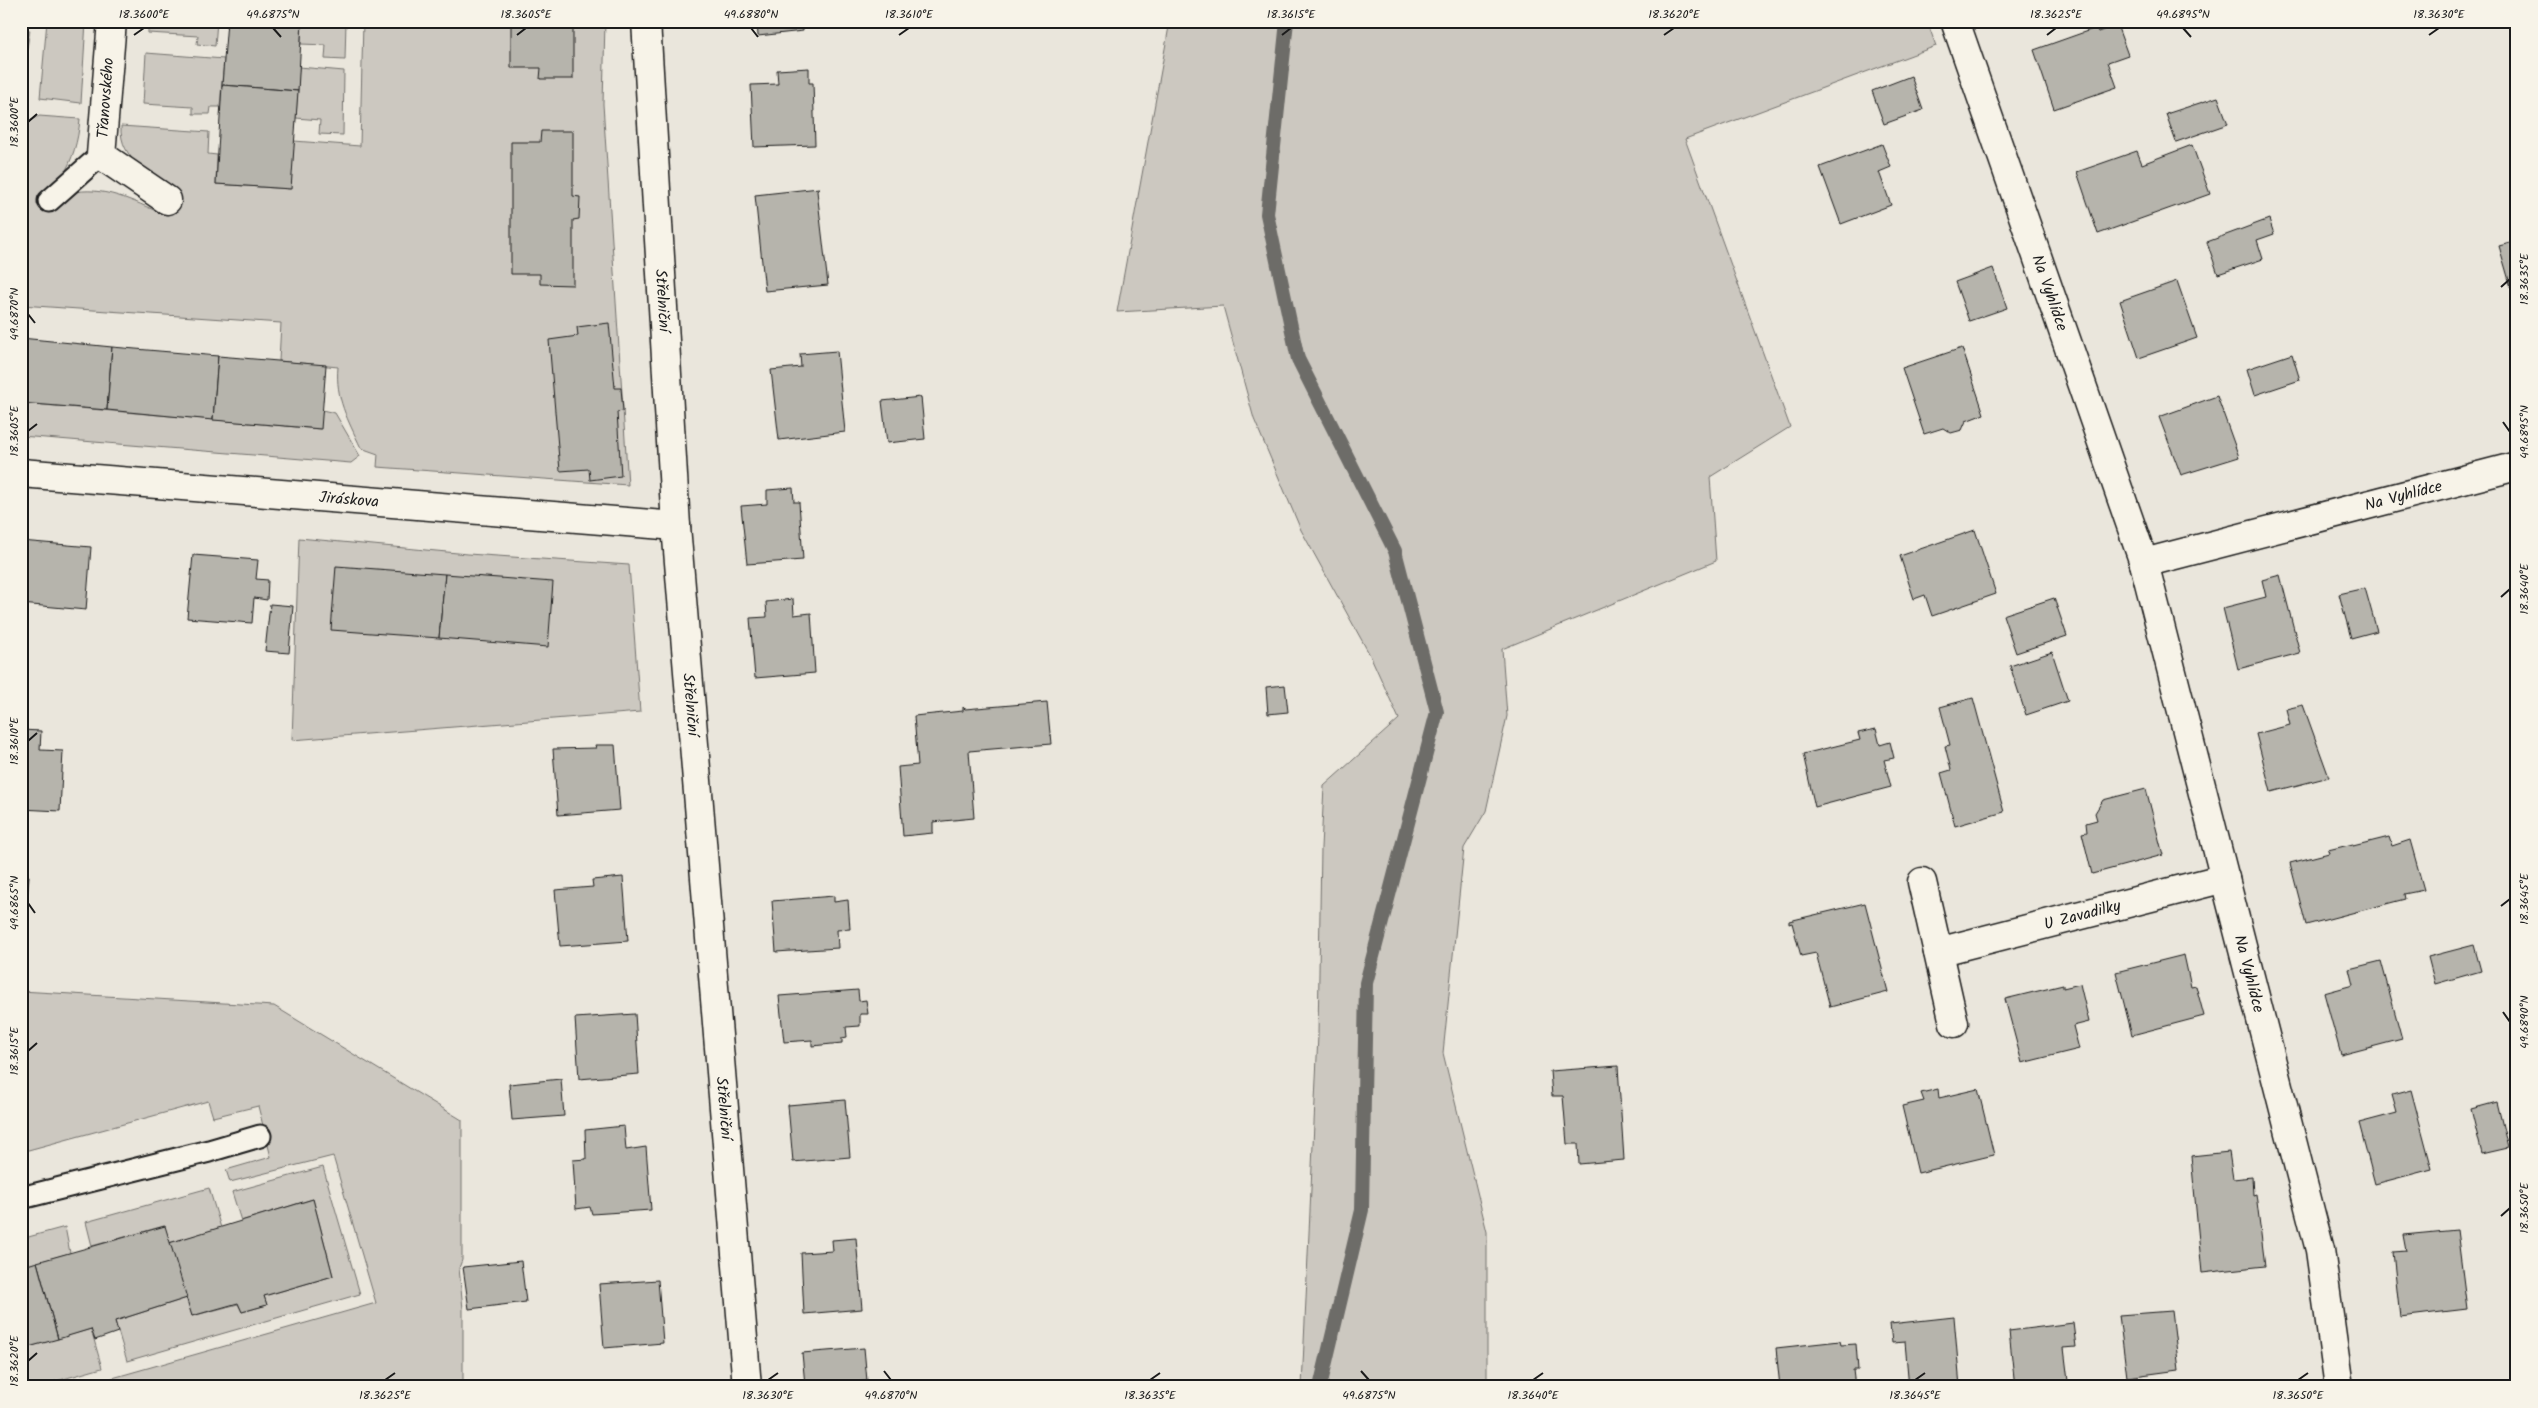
<svg xmlns="http://www.w3.org/2000/svg" width="2538" height="1408" font-family="Kalam,sans-serif">
<rect width="100%" height="100%" fill="#eae6dc"/>
<filter id="ink" filterUnits="userSpaceOnUse"><feTurbulence type="fractalNoise" baseFrequency=".02" numOctaves="2"/><feDisplacementMap in="SourceGraphic" scale="10" xChannelSelector="R" yChannelSelector="G"/><feConvolveMatrix kernelMatrix="1 2 1 2 8 2 1 2 1" color-interpolation-filters="sRGB"/></filter>
<g filter="url(#ink)">
<g fill="#ccc8c0" stroke="#74726e">
<polygon points="47,21 86,21 81,103 40,98"/>
<polygon points="148,21 217,21 215,46 197,44 198,36 148,33"/>
<polygon points="302,21 346,21 345,60 325,59 326,45 301,44"/>
<path d="M 363,21 L 605,21 L 603,104 L 628,485 L 377,467 L 378,454 L 361,448 C 348,420 335,398 338,367 L 279,361 L 281,323 L 21,305 L 21,125 L 39,116 L 80,119 C 78,142 73,158 62,178 L 70,193 C 103,185 133,201 163,214 L 176,191 C 152,175 119,160 121,126 L 209,132 L 208,154 L 217,155 L 216,184 L 290,189 L 294,141 L 360,146 Z"/>
<polygon points="1170,21 1927,21 1936,46 1685,139 1790,427 1710,477 1716,561 1502,649 1507,716 1486,811 1464,848 1443,1053 1487,1232 1487,1387 1302,1387 1318,1035 1321,848 1324,786 1399,719 1371,657 1301,530 1254,419 1223,306 1117,312"/>
<polygon points="21,30 30,30 21,84"/>
<polygon points="146,53 224,59 220,107 211,107 210,114 193,114 193,107 143,104"/>
<polygon points="299,67 344,71 343,135 319,134 320,120 296,118"/>
<polygon points="21,403 320,429 322,410 335,413 360,456 351,463 21,436"/>
<polygon points="299,538 468,554 629,565 640,712 292,740"/>
<polygon points="21,991 274,1006 462,1120 462,1260 459,1268 463,1309 463,1387 81,1387 376,1303 333,1156 230,1182 226,1170 271,1157 258,1106 213,1117 208,1101 21,1152"/>
<polygon points="323,1167 360,1294 127,1361 115,1321 187,1298 192,1316 238,1304 242,1312 267,1305 264,1296 333,1276 313,1199 241,1221 232,1192"/>
<polygon points="209,1188 221,1228 169,1243 164,1226 92,1246 86,1222"/>
<polygon points="65,1227 70,1253 21,1267 21,1239"/>
<polygon points="91,1329 102,1368 35,1387 21,1387 21,1349"/>
</g>
<g fill="none" stroke-linecap="round" stroke-linejoin="round">
<polyline stroke="#6d6c68" stroke-width="14" points="1287,21 1267,214 1298,359 1395,551 1437,712 1366,983 1362,1210 1320,1387"/>
</g>
<g fill="#b6b4ac" stroke="#1c1c1c">
<polygon points="227,21 302,21 298,91 222,85"/>
<polygon points="511,21 573,21 573,79 540,79 541,68 511,68"/>
<polygon points="757,21 843,21 843,25 803,26 803,31 758,36"/>
<polygon points="2117,25 2128,55 2108,62 2117,87 2054,109 2034,50 2096,28 2098,32"/>
<polygon points="809,68 809,83 813,83 815,145 754,147 751,85 778,84 777,70"/>
<polygon points="1911,76 1923,110 1884,124 1872,91"/>
<polygon points="222,85 298,91 291,189 216,184"/>
<polygon points="2218,97 2228,124 2176,142 2166,114"/>
<polygon points="541,131 573,131 573,196 580,197 579,219 573,220 573,285 540,284 540,274 511,274 511,142 540,142"/>
<polygon points="1882,144 1891,167 1879,172 1891,205 1841,224 1820,167"/>
<polygon points="2192,145 2210,194 2098,234 2077,172 2137,151 2142,164"/>
<polygon points="819,188 817,191 828,285 765,291 755,195"/>
<polygon points="2269,219 2274,234 2257,240 2263,259 2218,274 2207,242"/>
<polygon points="2517,241 2517,308 2499,246"/>
<polygon points="1993,268 2007,308 1969,321 1955,282"/>
<polygon points="2177,281 2197,338 2139,358 2120,301"/>
<polygon points="609,323 615,388 621,388 623,411 617,412 621,476 590,480 589,469 560,471 549,340 578,336 577,327"/>
<polygon points="21,338 112,347 107,410 21,403"/>
<polygon points="112,347 218,356 213,420 107,410"/>
<polygon points="1962,348 1984,414 1966,421 1962,430 1951,433 1943,428 1924,434 1902,368"/>
<polygon points="837,351 845,432 779,440 771,370 801,367 800,354"/>
<polygon points="2292,354 2300,380 2255,395 2247,369"/>
<polygon points="218,356 326,365 321,429 213,420"/>
<polygon points="2217,396 2239,457 2181,475 2159,417"/>
<polygon points="921,397 925,439 887,443 882,401"/>
<polygon points="793,488 794,502 799,502 803,560 747,564 741,506 767,504 767,490"/>
<polygon points="1975,530 1996,594 1932,616 1925,595 1914,599 1900,556"/>
<polygon points="21,541 91,547 86,610 21,604"/>
<polygon points="193,555 258,560 256,579 268,580 267,600 254,598 252,623 187,618"/>
<polygon points="336,566 445,574 439,638 331,630"/>
<polygon points="445,574 553,582 548,647 439,638"/>
<polygon points="2280,575 2300,653 2238,669 2223,608 2266,597 2262,580"/>
<polygon points="2365,588 2377,631 2351,638 2339,594"/>
<polygon points="2054,598 2067,636 2016,653 2003,615"/>
<polygon points="793,599 794,615 811,613 815,673 755,678 750,618 767,617 766,602"/>
<polygon points="270,604 293,606 289,653 265,651"/>
<polygon points="2052,652 2068,701 2026,715 2010,666"/>
<polygon points="1285,685 1288,712 1268,714 1266,687"/>
<polygon points="1973,698 2004,812 1955,826 1941,773 1951,770 1945,746 1950,745 1940,707"/>
<polygon points="1047,702 1051,744 969,751 974,818 933,822 933,833 903,836 898,767 918,765 914,716 963,711 963,707 965,709"/>
<polygon points="2303,705 2329,777 2271,792 2256,734 2290,725 2286,709"/>
<polygon points="1876,729 1880,745 1890,742 1894,758 1884,760 1891,787 1815,807 1803,754 1860,740 1858,733"/>
<polygon points="21,730 41,731 40,750 63,751 60,811 21,809"/>
<polygon points="595,745 615,745 620,810 558,815 553,749 596,748"/>
<polygon points="2146,789 2163,855 2092,874 2082,833 2087,832 2086,823 2097,820 2095,813 2103,800"/>
<polygon points="2389,837 2392,846 2410,840 2424,890 2404,894 2405,899 2306,925 2290,863 2329,853 2328,850 2353,844 2353,846"/>
<polygon points="21,876 29,876 22,957 21,957"/>
<polygon points="623,877 628,941 560,946 555,890 593,887 592,880"/>
<polygon points="834,896 834,902 848,900 850,929 837,930 838,948 776,952 772,901"/>
<polygon points="1865,903 1888,992 1830,1007 1816,953 1801,956 1792,923 1789,924 1789,921"/>
<polygon points="2474,945 2481,971 2435,984 2428,957"/>
<polygon points="2184,955 2191,987 2196,986 2204,1016 2132,1035 2116,972"/>
<polygon points="2381,961 2402,1039 2341,1055 2324,993 2353,985 2349,969"/>
<polygon points="2080,984 2089,1022 2073,1026 2079,1049 2022,1063 2005,999 2063,985 2063,988"/>
<polygon points="858,990 859,1001 866,1000 868,1014 860,1014 860,1026 846,1027 847,1037 842,1038 842,1043 812,1046 812,1040 784,1042 779,996"/>
<polygon points="635,1014 639,1074 579,1079 575,1018"/>
<polygon points="1618,1066 1624,1160 1579,1164 1578,1144 1567,1144 1563,1096 1552,1096 1550,1071"/>
<polygon points="561,1079 564,1116 512,1120 509,1084"/>
<polygon points="1938,1089 1939,1098 1978,1089 1994,1155 1918,1173 1902,1106 1924,1101 1921,1093"/>
<polygon points="2411,1090 2432,1169 2375,1184 2359,1123 2397,1113 2392,1095"/>
<polygon points="845,1100 850,1157 793,1162 788,1105"/>
<polygon points="2497,1102 2508,1148 2482,1154 2471,1109"/>
<polygon points="624,1126 626,1150 646,1147 651,1210 592,1214 590,1207 576,1209 573,1160 586,1159 585,1130"/>
<polygon points="2229,1152 2233,1179 2252,1177 2253,1195 2256,1194 2265,1266 2202,1273 2191,1156"/>
<polygon points="313,1199 333,1276 264,1296 267,1305 242,1312 238,1303 192,1316 169,1243"/>
<polygon points="165,1226 187,1298 115,1321 118,1332 95,1340 91,1329 58,1339 37,1262"/>
<polygon points="2457,1230 2467,1309 2400,1317 2393,1252 2406,1251 2403,1235"/>
<polygon points="856,1238 862,1309 804,1314 801,1253 833,1251 832,1240"/>
<polygon points="521,1261 526,1302 469,1309 463,1267"/>
<polygon points="37,1262 58,1339 21,1349 21,1267"/>
<polygon points="658,1280 663,1343 604,1348 599,1284"/>
<polygon points="2172,1311 2179,1370 2127,1377 2119,1315"/>
<polygon points="1954,1317 1960,1387 1909,1387 1905,1342 1892,1343 1890,1324"/>
<polygon points="2073,1323 2076,1347 2064,1348 2068,1381 2015,1387 2009,1331"/>
<polygon points="1840,1341 1841,1345 1856,1344 1858,1370 1853,1370 1855,1387 1780,1387 1776,1348"/>
<polygon points="864,1348 867,1381 805,1385 802,1353"/>
<polygon points="871,1381 871,1387 810,1387 810,1386"/>
</g>
<g fill="none" stroke-linecap="round" stroke-linejoin="round">
<defs>
<g id="service">
<polyline points="49,201 101,155"/>
<polyline points="21,1198 209,1151 260,1136"/>
</g>
<g id="minor">
<polyline points="112,21 101,155 167,200"/>
<path id="s1" d="M 646,21 L 676,526 L 747,1387"/>
<path id="s2" d="M 1955,21 L 2144,563 L 2320,1250 L 2339,1387"/>
<path id="s3" d="M 21,473 L 676,526"/>
<path id="s4" d="M 2144,563 L 2517,466"/>
<polyline points="1922,882 1954,1023"/>
<path id="s5" d="M 1938,952 L 2225,878"/>
</g>
</defs>
<use href="#service" stroke="#1c1c1c" stroke-width="25"/>
<use href="#minor" stroke="#1c1c1c" stroke-width="31"/>
<use href="#service" stroke="#f7f3e8" stroke-width="21"/>
<use href="#minor" stroke="#f7f3e8" stroke-width="28"/>
</g>
</g>
<path fill="none" stroke="#1c1c1c" stroke-width="2" d="M 273,28 L 281,37M 751,28 L 758,37M 2183,28 L 2191,37M 134,35 L 144,28M 517,35 L 526,28M 899,35 L 909,28M 1282,35 L 1291,28M 1664,35 L 1674,28M 2047,35 L 2056,28M 2429,35 L 2439,28M 28,122 L 37,114M 2501,287 L 2510,279M 28,314 L 35,323M 2503,422 L 2510,432M 28,431 L 37,424M 2501,597 L 2510,589M 28,741 L 37,733M 28,903 L 35,913M 2501,906 L 2510,899M 2503,1012 L 2510,1022M 28,1051 L 37,1043M 2501,1216 L 2510,1208M 28,1361 L 37,1353M 884,1371 L 891,1380M 1361,1371 L 1369,1380M 385,1380 L 395,1373M 768,1380 L 778,1373M 1150,1380 L 1160,1373M 1533,1380 L 1543,1373M 1915,1380 L 1925,1373M 2298,1380 L 2308,1373"/>
<g text-anchor="middle" dominant-baseline="central" stroke-width="4" stroke-linejoin="round" paint-order="stroke">
<g font-size="16" fill="#1c1c1c" stroke="#f7f3e8">
<text transform="translate(106 98) rotate(-86)">Třanovského</text>
<text stroke="none"><textPath href="#s2" startOffset="288">Na Vyhlídce</textPath></text>
<text stroke="none"><textPath href="#s1" startOffset="280">Střelniční</textPath></text>
<text stroke="none"><textPath href="#s4" startOffset="268">Na Vyhlídce</textPath></text>
<text stroke="none"><textPath href="#s3" startOffset="329">Jiráskova</textPath></text>
<text stroke="none"><textPath href="#s1" startOffset="685">Střelniční</textPath></text>
<text stroke="none"><textPath href="#s5" startOffset="149">U Zavadilky</textPath></text>
<text stroke="none"><textPath href="#s2" startOffset="998">Na Vyhlídce</textPath></text>
<text stroke="none"><textPath href="#s1" startOffset="1090">Střelniční</textPath></text>
</g>
</g>
<rect width="2538" height="1408" fill="none" stroke="#f7f3e8" stroke-width="55"/>
<rect x="28" y="28" width="2482" height="1352" fill="none" stroke="#1c1c1c" stroke-width="2"/>
<g font-size="12" text-anchor="middle" fill="#1c1c1c">
<text x="144" y="18">18.3600°E</text>
<text x="273" y="18">49.6875°N</text>
<text x="526" y="18">18.3605°E</text>
<text x="751" y="18">49.6880°N</text>
<text x="909" y="18">18.3610°E</text>
<text x="1291" y="18">18.3615°E</text>
<text x="1674" y="18">18.3620°E</text>
<text x="2056" y="18">18.3625°E</text>
<text x="2183" y="18">49.6895°N</text>
<text x="2439" y="18">18.3630°E</text>
<text transform="translate(14 122) rotate(-90)" y="4">18.3600°E</text>
<text transform="translate(2524 279) rotate(-90)" y="4">18.3635°E</text>
<text transform="translate(14 314) rotate(-90)" y="4">49.6870°N</text>
<text transform="translate(14 431) rotate(-90)" y="4">18.3605°E</text>
<text transform="translate(2524 432) rotate(-90)" y="4">49.6895°N</text>
<text transform="translate(2524 589) rotate(-90)" y="4">18.3640°E</text>
<text transform="translate(14 741) rotate(-90)" y="4">18.3610°E</text>
<text transform="translate(2524 899) rotate(-90)" y="4">18.3645°E</text>
<text transform="translate(14 903) rotate(-90)" y="4">49.6865°N</text>
<text transform="translate(2524 1022) rotate(-90)" y="4">49.6890°N</text>
<text transform="translate(14 1051) rotate(-90)" y="4">18.3615°E</text>
<text transform="translate(2524 1208) rotate(-90)" y="4">18.3650°E</text>
<text transform="translate(14 1361) rotate(-90)" y="4">18.3620°E</text>
<text x="385" y="1399">18.3625°E</text>
<text x="768" y="1399">18.3630°E</text>
<text x="891" y="1399">49.6870°N</text>
<text x="1150" y="1399">18.3635°E</text>
<text x="1369" y="1399">49.6875°N</text>
<text x="1533" y="1399">18.3640°E</text>
<text x="1915" y="1399">18.3645°E</text>
<text x="2298" y="1399">18.3650°E</text>
</g>
</svg>
